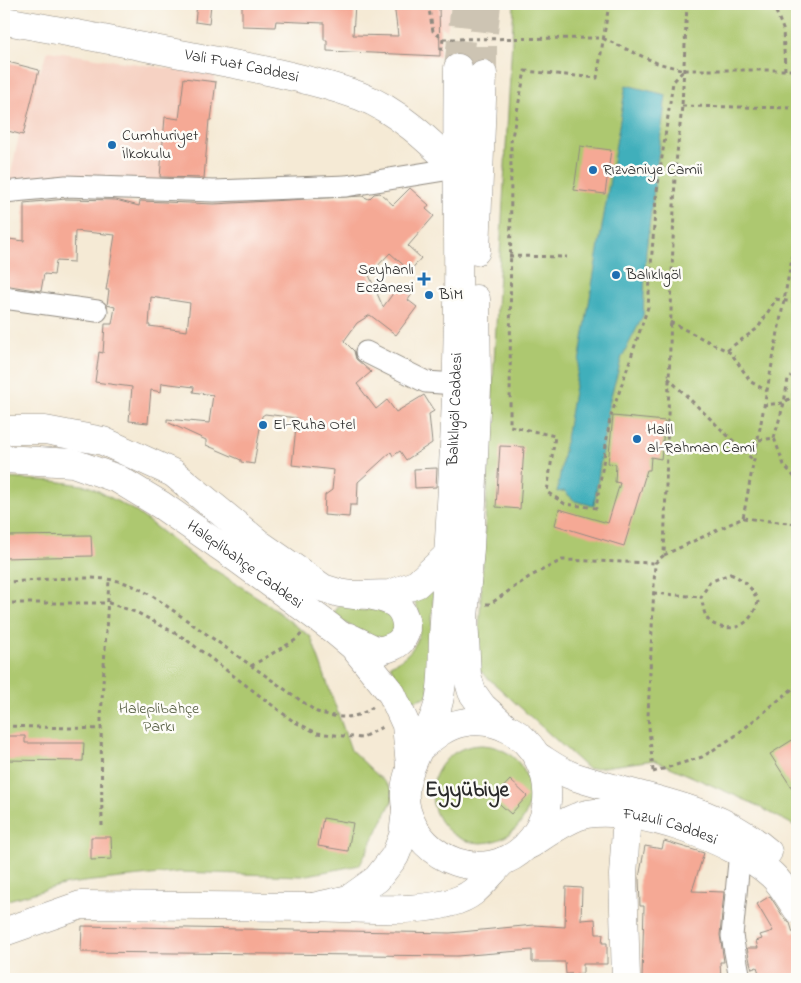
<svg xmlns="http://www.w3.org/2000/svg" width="801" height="983" font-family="'Indie Flower',sans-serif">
<rect width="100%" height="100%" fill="#fdfcf7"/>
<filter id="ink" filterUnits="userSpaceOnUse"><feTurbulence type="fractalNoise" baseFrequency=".02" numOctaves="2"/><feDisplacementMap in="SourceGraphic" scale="10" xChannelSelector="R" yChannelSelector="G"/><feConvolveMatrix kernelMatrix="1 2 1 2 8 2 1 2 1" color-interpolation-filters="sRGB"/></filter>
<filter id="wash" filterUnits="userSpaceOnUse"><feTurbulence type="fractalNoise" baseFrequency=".0096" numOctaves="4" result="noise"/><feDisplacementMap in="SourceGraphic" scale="20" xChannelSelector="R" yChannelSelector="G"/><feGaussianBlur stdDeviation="1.12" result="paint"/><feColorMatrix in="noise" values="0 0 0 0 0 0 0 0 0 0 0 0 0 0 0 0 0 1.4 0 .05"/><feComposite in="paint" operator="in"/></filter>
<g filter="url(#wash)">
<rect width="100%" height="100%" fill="#f5ead5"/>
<g fill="#f6d2c3">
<polygon points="425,4 452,4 447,30 430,21"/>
<polygon points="48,51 215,75 202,186 9,182 25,108"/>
</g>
<g fill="#adc86f" stroke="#6c7a4d">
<polygon points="514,4 797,4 797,827 752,803 654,760 588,769 477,668"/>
<polygon points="4,478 54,481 89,486 135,511 193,556 262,600 311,637 351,750 396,793 360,865 302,876 179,872 92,881 67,884 4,901"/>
<path d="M 434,583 L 428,696 L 410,702 L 390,665 C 419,653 428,627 413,598 Z"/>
<polygon points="340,604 358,611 376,609 394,617 396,631 379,641 332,616"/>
<circle cx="481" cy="794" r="49"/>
</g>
<polygon fill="#40afbb" stroke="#366d73" points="626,85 666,95 646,251 643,316 622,357 609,403 594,506 575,501 564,491 557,492"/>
<g id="blocks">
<g fill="#f5a995" fill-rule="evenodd">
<polygon points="197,4 211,4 209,24 195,22"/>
<polygon points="242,4 355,4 353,35 398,36 394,4 439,4 440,56 327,51 327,40 324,40 324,23 276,21 275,27 242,26"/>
<polygon points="4,61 39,70 23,135 4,130"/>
<polygon points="184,78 216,82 211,120 209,120 204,178 160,177 165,117 179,119"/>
<polygon points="580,146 611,150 605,194 574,190"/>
<path d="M 410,188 L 429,205 L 426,209 L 434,216 L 408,246 L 421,258 L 410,271 L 390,253 L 369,275 L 383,307 L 400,284 L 412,294 L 408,300 L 417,307 L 396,335 L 370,315 L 357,323 L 344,341 L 354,351 L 356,359 L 371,372 L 357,384 L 376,409 L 387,400 L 396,412 L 424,395 L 434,411 L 429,414 L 432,443 L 406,460 L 400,451 L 393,456 L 391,452 L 358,482 L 357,505 L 350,505 L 349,517 L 324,515 L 325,495 L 332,490 L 334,470 L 292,465 L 297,418 L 265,414 L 262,416 L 254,464 L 241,462 L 241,460 L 206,445 L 206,440 L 167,422 L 167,419 L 209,423 L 213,395 L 193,392 L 194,387 L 162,383 L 161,392 L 151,390 L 148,423 L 129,421 L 132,387 L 95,382 L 99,352 L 103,353 L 105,324 L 112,324 L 115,307 L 107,305 L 109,290 L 106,290 L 115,235 L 75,231 L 74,262 L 56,261 L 54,275 L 44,274 L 41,291 L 4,285 L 9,239 L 24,241 L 24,203 L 66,199 L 116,200 L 139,206 L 140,201 L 214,204 L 362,196 L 369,199 L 374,194 L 380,193 L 393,205 ZM 151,297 L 190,303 L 187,331 L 149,326 Z"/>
<polygon points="613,416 665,421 661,459 651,457 650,470 647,470 624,546 555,525 559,509 608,523 620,483 615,482 616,464 608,463"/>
<polygon points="500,446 524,447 520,509 496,507"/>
<polygon points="437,468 436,487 415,488 414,469"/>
<polygon points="91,535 92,556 4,558 4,536"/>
<polygon points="4,736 25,736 25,743 84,743 83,761 4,760"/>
<polygon points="797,737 797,796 770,754"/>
<polygon points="510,780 527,796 511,814 493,798"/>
<polygon points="323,818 353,823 348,851 318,846"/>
<polygon points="91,837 111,837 112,859 91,860"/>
<polygon points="664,841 704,853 692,891 724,892 720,935 724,962 720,962 721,979 642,979 644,906 640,906 639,878 645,846 662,849"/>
<polygon points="566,887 582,888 581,920 595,919 596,934 603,934 602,943 607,943 607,964 583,964 583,973 566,974 565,962 532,962 532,950 457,956 81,952 82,926 450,933 534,925 565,927"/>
<polygon points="770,896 784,918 790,923 793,933 797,931 797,979 761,979 757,967 752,969 750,962 747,948 758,948 756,941 762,939 760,935 773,931 757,904"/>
</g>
</g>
</g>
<g filter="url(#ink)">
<use href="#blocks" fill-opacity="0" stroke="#908a80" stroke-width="1"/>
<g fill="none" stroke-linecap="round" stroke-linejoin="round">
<g stroke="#cdc4b3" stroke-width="28" stroke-dasharray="28 14" stroke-linecap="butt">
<polyline points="458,68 465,4"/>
<polyline points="483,74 483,42 487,4"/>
</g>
<defs>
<g id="street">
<polyline points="4,192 66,186 214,191 346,186 457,168"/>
<polyline points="4,298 97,311"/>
<polyline points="366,352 426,382 456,384"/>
<polyline points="740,851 732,936 740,979"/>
</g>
<g id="secondary">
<path id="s1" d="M 4,21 C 61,30 118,42 175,53 C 234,64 304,76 360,96 C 397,110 429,141 457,168"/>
<polyline points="476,251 483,74"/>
<polyline points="476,299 477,387 470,548 464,618 467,675 472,692 482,706 505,727"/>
<polyline points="4,430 45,430 103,441 173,473 261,545 323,588 339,593 353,595 390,594 417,584 448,555"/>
<path id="s2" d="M 4,459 L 73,463 L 118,479 L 161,505 L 224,549 L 330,627 L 353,646 L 392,694 L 406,725 L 410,765"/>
<path d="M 349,637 L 378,651 C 386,649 397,647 402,639 C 411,628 404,608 392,602 C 385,598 376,597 369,595"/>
<path id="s3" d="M 422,746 C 434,736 446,726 461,723 C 533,708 576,797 525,847 C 485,885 421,861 407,811 C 396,774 429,740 438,705 C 444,684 442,658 443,637 C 450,527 457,417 458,307 C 459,227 456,148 458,68"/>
<path d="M 539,757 C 550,764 561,772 573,776 C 639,799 713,804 768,852"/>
<path d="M 406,810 L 403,836 L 395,856 L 377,879 L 349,899 L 313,907 C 353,908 442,917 473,892 C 484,883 493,871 503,861"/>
<path id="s4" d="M 529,845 C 545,835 569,817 587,814 C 638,806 734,840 772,875 C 782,884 789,898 797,909"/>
<polyline points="4,932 81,905 313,907"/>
<polyline points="626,979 623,875 627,815"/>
</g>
</defs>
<use href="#street" stroke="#908a80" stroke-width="23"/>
<use href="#secondary" stroke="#908a80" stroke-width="29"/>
<g stroke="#908a80" stroke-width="3" stroke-dasharray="4 4" stroke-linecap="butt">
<polyline points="428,4 433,31 443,39 441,53"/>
<polyline points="609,4 597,78 525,71 511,142 510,426 555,436 547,492 565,504 596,508 610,419 648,307 656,198 673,82 684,70"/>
<polyline points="773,4 783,29 785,70"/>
<polyline points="443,39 602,38 657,63 684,70 797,70"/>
<polyline points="682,106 797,108"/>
<polyline points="509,256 567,257"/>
<polyline points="670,322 731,353 751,382 767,391"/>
<polyline points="727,350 758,328 776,299 797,303"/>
<polyline points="668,378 753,460"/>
<polyline points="763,405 784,403 797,392"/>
<polyline points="774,438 784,403 788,379 797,373"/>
<polyline points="759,440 774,438 784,465 797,480"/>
<polyline points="743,518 797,524"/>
<polyline points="664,555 743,518 797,231"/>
<path d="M 730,574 C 745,580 752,587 758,602 C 752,620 741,631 721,627 C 715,625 709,623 706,616 C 703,611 703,603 701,597 L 710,582 Z"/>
<path d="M 4,582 C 37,581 87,574 118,581 C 131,584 142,590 154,597 L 317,712 C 340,718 353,721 373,707"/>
<polyline points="653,593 701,597"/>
<polyline points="4,603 109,603 138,613 184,638 293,721 317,733 361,738 384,726"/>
<polyline points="486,604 490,604 529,577 562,560 655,563"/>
<polyline points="251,666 297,639 302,633"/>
<polyline points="4,726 101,729"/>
<polyline points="653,771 648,716 655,563 664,555 675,173 682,106 687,4"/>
<polyline points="653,772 702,757 735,736 797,685"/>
<polyline points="102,826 101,718 109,580"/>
</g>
<use href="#street" stroke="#fff" stroke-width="21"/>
<use href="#secondary" stroke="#fff" stroke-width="28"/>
</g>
</g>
<g fill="#1f6fb2" stroke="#fdfcf7" stroke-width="2">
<circle cx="112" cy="145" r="5"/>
<circle cx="593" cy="170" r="5"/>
<circle cx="616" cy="275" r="5"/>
<path d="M421.5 271.5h5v5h5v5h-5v5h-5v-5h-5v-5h5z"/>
<circle cx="429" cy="295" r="5"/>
<circle cx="263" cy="425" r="5"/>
<circle cx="637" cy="439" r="5"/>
</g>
<g text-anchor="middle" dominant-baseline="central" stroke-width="5" stroke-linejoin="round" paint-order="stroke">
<g font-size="16" fill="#2b2b2b" stroke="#fdfcf7">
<text stroke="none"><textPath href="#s1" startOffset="242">Vali Fuat Caddesi</textPath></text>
<text stroke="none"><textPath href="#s3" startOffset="790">Balıklıgöl Caddesi</textPath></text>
<text stroke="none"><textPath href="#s2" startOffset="270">Haleplibahçe Caddesi</textPath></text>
<text stroke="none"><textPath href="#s4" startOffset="151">Fuzuli Caddesi</textPath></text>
</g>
<g font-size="16" fill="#2b2b2b" stroke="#fdfcf7" text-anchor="start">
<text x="122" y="136">Cumhuriyet<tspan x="122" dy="18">İlkokulu</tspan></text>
<text x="603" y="170">Rızvaniye Camii</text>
<text x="414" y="270" text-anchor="end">Seyhanlı<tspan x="414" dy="18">Eczanesi</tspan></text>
<text x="626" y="275">Balıklıgöl</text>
<text x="439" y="295">BİM</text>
<text x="273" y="425">El-Ruha Otel</text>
<text x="647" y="430">Halil<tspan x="647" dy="18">al-Rahman Cami</tspan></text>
</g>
<g font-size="16" fill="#525a3f" stroke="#fdfcf7">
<text x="159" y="709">Haleplibahçe<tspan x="159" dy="18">Parkı</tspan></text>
</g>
<g font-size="21" font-weight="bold" fill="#2b2b2b" stroke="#fdfcf7">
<text x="467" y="791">Eyyübiye</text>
</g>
</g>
<rect width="801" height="983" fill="none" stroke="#fdfcf7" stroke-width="20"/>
</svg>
